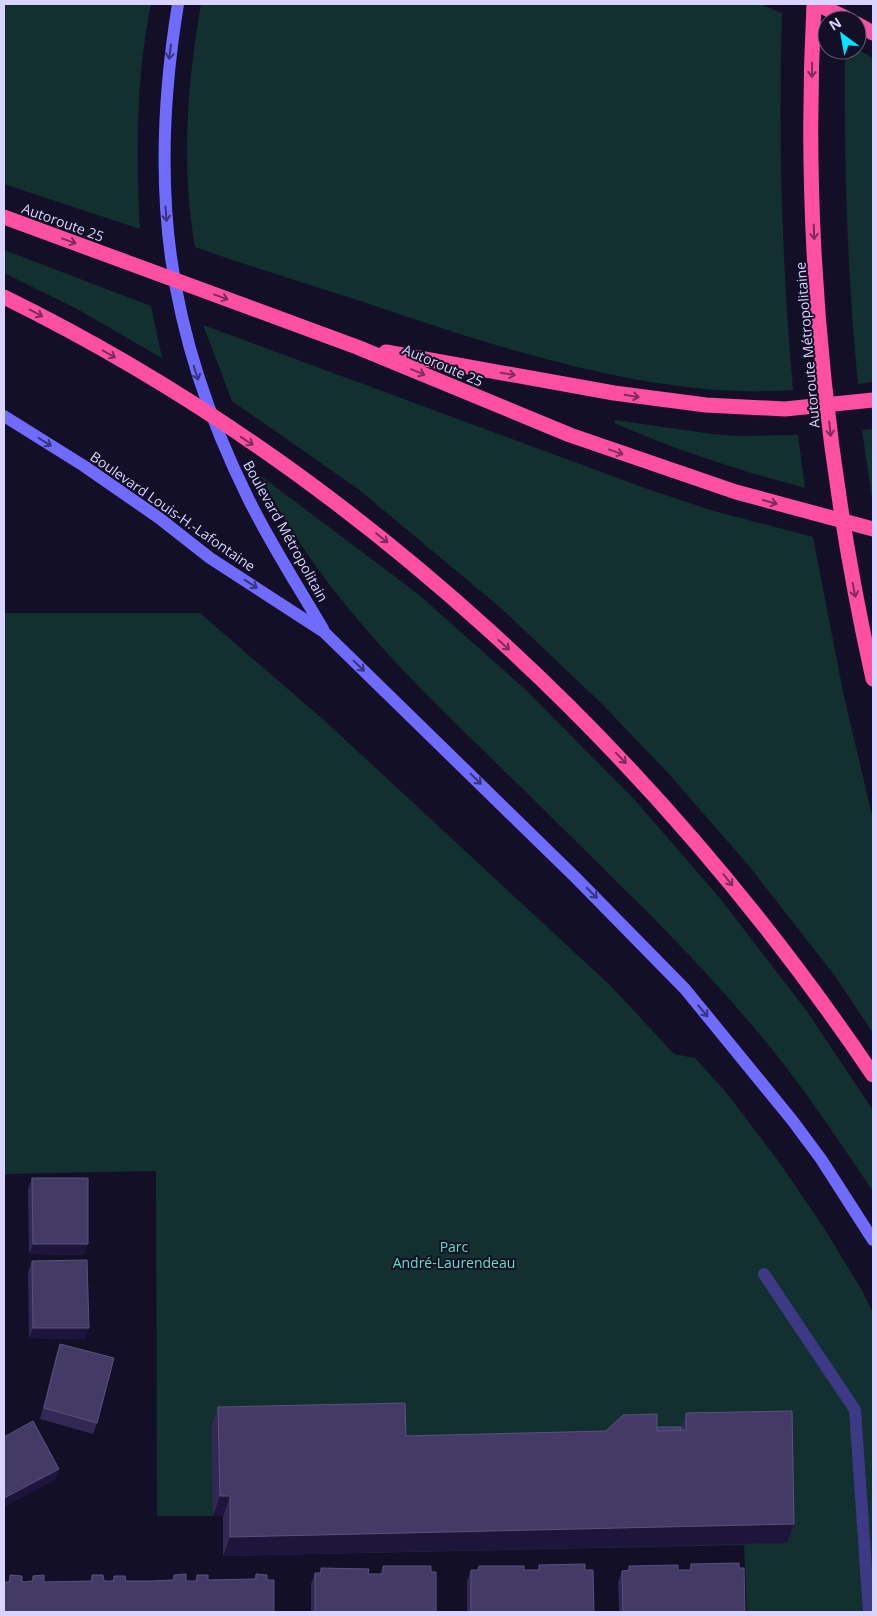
<svg xmlns="http://www.w3.org/2000/svg" width="877" height="1616" font-family="'Open Sans',sans-serif">
<rect width="100%" height="100%" fill="#130f26"/>
<g fill="#12302f">
<path d="M 4,4 L 151,4 C 136,77 136,154 140,229 L 4,184 Z"/>
<path d="M 201,4 L 760,4 L 782,13 C 778,139 782,264 793,390 C 653,401 488,344 357,300 C 303,282 248,266 195,247 C 181,166 187,84 201,4 Z"/>
<path d="M 857,49 L 873,58 L 873,382 L 858,384 C 847,273 844,162 845,50 Z"/>
<polygon points="4,250 151,306 162,358 77,309 4,273"/>
<polygon points="203,325 645,488 714,511 813,537 843,692 873,819 873,1033 835,976 749,866 669,774 602,704 502,609 358,489 232,401"/>
<path d="M 615,420 L 712,434 L 740,436 L 798,435 L 805,488 C 740,471 676,450 614,423 Z"/>
<polygon points="873,429 873,505 862,430"/>
<path d="M 261,476 L 418,594 L 527,691 L 634,799 L 719,897 L 806,1010 L 873,1110 L 873,1191 C 840,1143 808,1094 771,1048 C 726,993 677,941 626,891 C 579,844 532,798 484,751 C 398,668 315,584 261,476 Z"/>
<polygon points="4,613 200,613 326,722 612,987 674,1054 695,1058 725,1091 779,1162 824,1228 863,1292 873,1313 873,1612 747,1612 744,1545 223,1556 223,1516 157,1516 156,1171 4,1174"/>
</g>
<g fill="none" stroke-linecap="round" stroke-linejoin="round">
<polyline stroke="#3d3a85" stroke-width="12" points="764,1274 855,1410 869,1612"/>
<g stroke="#6f6bff" stroke-width="12">
<path d="M 178,4 C 148,187 166,332 248,498 C 270,543 298,586 323,629"/>
<polyline points="4,416 84,466 159,518 210,558 324,632 576,878 685,989 792,1120 821,1159 873,1240"/>
</g>
<g stroke="#ff4fa3" stroke-width="15">
<path d="M 814,4 C 802,230 824,458 873,679"/>
<polyline points="817,4 850,20"/>
<polyline points="857,24 873,33"/>
<polyline points="4,217 357,347 570,435 736,492 873,529"/>
<path d="M 4,297 C 354,469 656,753 873,1075"/>
<polyline points="386,352 614,393 706,405 785,409 873,400"/>
</g>
</g>
<g fill="#312854">
<polygon points="32,1178 84,1255 29,1254 28,1189"/>
<polygon points="32,1261 85,1339 29,1338 28,1272"/>
<polygon points="60,1344 97,1423 93,1434 40,1419 56,1355"/>
<polygon points="218,1407 406,1436 606,1431 657,1427 681,1427 686,1413 794,1524 787,1543 223,1556 223,1516 213,1516 211,1426"/>
<polygon points="691,1564 739,1568 745,1612 619,1612 618,1582 622,1571 627,1570 629,1566 678,1570 689,1570"/>
<polygon points="539,1565 585,1570 594,1612 467,1612 467,1581 471,1570 477,1570 479,1566 524,1570 537,1570"/>
<polygon points="383,1566 431,1572 436,1612 311,1612 311,1584 315,1573 320,1573 321,1568 368,1574 380,1574"/>
<polygon points="256,1574 267,1580 274,1612 8,1582 10,1575 22,1582 31,1582 33,1576 44,1582 90,1581 92,1575 104,1581 112,1581 114,1576 126,1581 150,1581 172,1580 174,1575 186,1581 195,1581 197,1575 208,1580 254,1579"/>
</g>
<g fill="#1d163a">
<polygon points="33,1244 88,1244 84,1255 29,1254"/>
<polygon points="33,1328 89,1328 85,1339 29,1338"/>
<polygon points="59,1469 55,1480 4,1507 4,1498"/>
<polygon points="220,1496 230,1496 223,1516 213,1516"/>
<polygon points="794,1524 787,1543 223,1556 230,1537"/>
</g>
<g fill="#433a66" stroke="#5a527e">
<polygon points="32,1178 88,1178 88,1244 33,1244"/>
<polygon points="87,1260 89,1328 33,1328 32,1261"/>
<polygon points="60,1344 114,1358 97,1423 44,1408"/>
<polygon points="405,1403 406,1436 606,1431 623,1415 657,1414 657,1431 686,1430 686,1413 792,1411 794,1524 230,1537 230,1496 220,1496 218,1407"/>
<polygon points="33,1421 59,1469 4,1498 4,1437"/>
<polygon points="657,1427 681,1427 681,1430 657,1431"/>
<polygon points="739,1563 739,1568 744,1568 745,1612 623,1612 622,1571 630,1570 629,1566 678,1565 678,1570 691,1570 691,1564"/>
<polygon points="585,1564 585,1570 593,1570 594,1612 471,1612 471,1570 478,1570 479,1566 524,1566 524,1570 540,1570 539,1565"/>
<polygon points="383,1566 431,1566 431,1572 436,1572 436,1612 315,1612 315,1573 321,1573 321,1568 369,1569 368,1574 383,1574"/>
<polygon points="186,1574 186,1581 197,1581 197,1575 208,1575 208,1580 256,1579 256,1574 267,1575 267,1580 274,1580 274,1612 4,1612 4,1582 10,1582 10,1575 22,1576 22,1582 33,1581 33,1576 44,1575 44,1582 92,1581 92,1575 103,1575 104,1581 114,1581 114,1576 125,1576 126,1581 150,1581 174,1580 174,1575"/>
</g>
<defs><path id="oneway-shaft" d="M-6 0H5M1.5-3L5.5 0L1.5 3" fill="none" stroke-width="1.6" stroke-linecap="round" stroke-linejoin="round" transform="scale(1.25)"/></defs>
<g stroke="#38347d">
<use href="#oneway-shaft" transform="translate(170 52) rotate(97)"/>
<use href="#oneway-shaft" transform="translate(166 214) rotate(86)"/>
<use href="#oneway-shaft" transform="translate(196 373) rotate(72)"/>
<use href="#oneway-shaft" transform="translate(45 442) rotate(32)"/>
<use href="#oneway-shaft" transform="translate(251 584) rotate(33)"/>
<use href="#oneway-shaft" transform="translate(359 666) rotate(44)"/>
<use href="#oneway-shaft" transform="translate(476 779) rotate(44)"/>
<use href="#oneway-shaft" transform="translate(592 893) rotate(45)"/>
<use href="#oneway-shaft" transform="translate(703 1011) rotate(50)"/>
</g>
<g stroke="#7d2c5e">
<use href="#oneway-shaft" transform="translate(812 70) rotate(91)"/>
<use href="#oneway-shaft" transform="translate(814 232) rotate(88)"/>
<use href="#oneway-shaft" transform="translate(69 241) rotate(20)"/>
<use href="#oneway-shaft" transform="translate(221 297) rotate(20)"/>
<use href="#oneway-shaft" transform="translate(36 313) rotate(28)"/>
<use href="#oneway-shaft" transform="translate(109 354) rotate(30)"/>
<use href="#oneway-shaft" transform="translate(418 372) rotate(23)"/>
<use href="#oneway-shaft" transform="translate(508 374) rotate(10)"/>
<use href="#oneway-shaft" transform="translate(632 396) rotate(9)"/>
<use href="#oneway-shaft" transform="translate(830 429) rotate(84)"/>
<use href="#oneway-shaft" transform="translate(247 441) rotate(34)"/>
<use href="#oneway-shaft" transform="translate(616 452) rotate(20)"/>
<use href="#oneway-shaft" transform="translate(770 502) rotate(16)"/>
<use href="#oneway-shaft" transform="translate(382 538) rotate(39)"/>
<use href="#oneway-shaft" transform="translate(854 590) rotate(79)"/>
<use href="#oneway-shaft" transform="translate(504 645) rotate(42)"/>
<use href="#oneway-shaft" transform="translate(621 758) rotate(46)"/>
<use href="#oneway-shaft" transform="translate(728 880) rotate(51)"/>
</g>
<g text-anchor="middle" dominant-baseline="central" stroke-width="4" stroke-linejoin="round" paint-order="stroke">
<g font-size="14" fill="#d9d4ff" stroke="#130f26">
<text transform="translate(63 222) rotate(20)">Autoroute 25</text>
<text transform="translate(807 345) rotate(-95)">Autoroute Métropolitaine</text>
<text transform="translate(443 365) rotate(23)">Autoroute 25</text>
<text transform="translate(173 511) rotate(35)">Boulevard Louis-H.-Lafontaine</text>
<text transform="translate(286 531) rotate(61)">Boulevard Métropolitain</text>
</g>
<g font-size="14" fill="#5fe0c0" stroke="#130f26">
<text x="454" y="1246">Parc<tspan x="454" dy="16">André-Laurendeau</tspan></text>
</g>
</g>
<rect width="877" height="1616" fill="none" stroke="#d9d4ff" stroke-width="10"/>
<g transform="translate(842 35) rotate(328)"><circle r="24" fill="#130f26" stroke="#625e7d"/>
<path d="M0-4L9 19L0 12L-9 19Z" fill="#00e5ff"/>
<text y="-8" font-size="14" font-weight="bold" text-anchor="middle" fill="#d9d4ff">N</text>
</g>
</svg>
